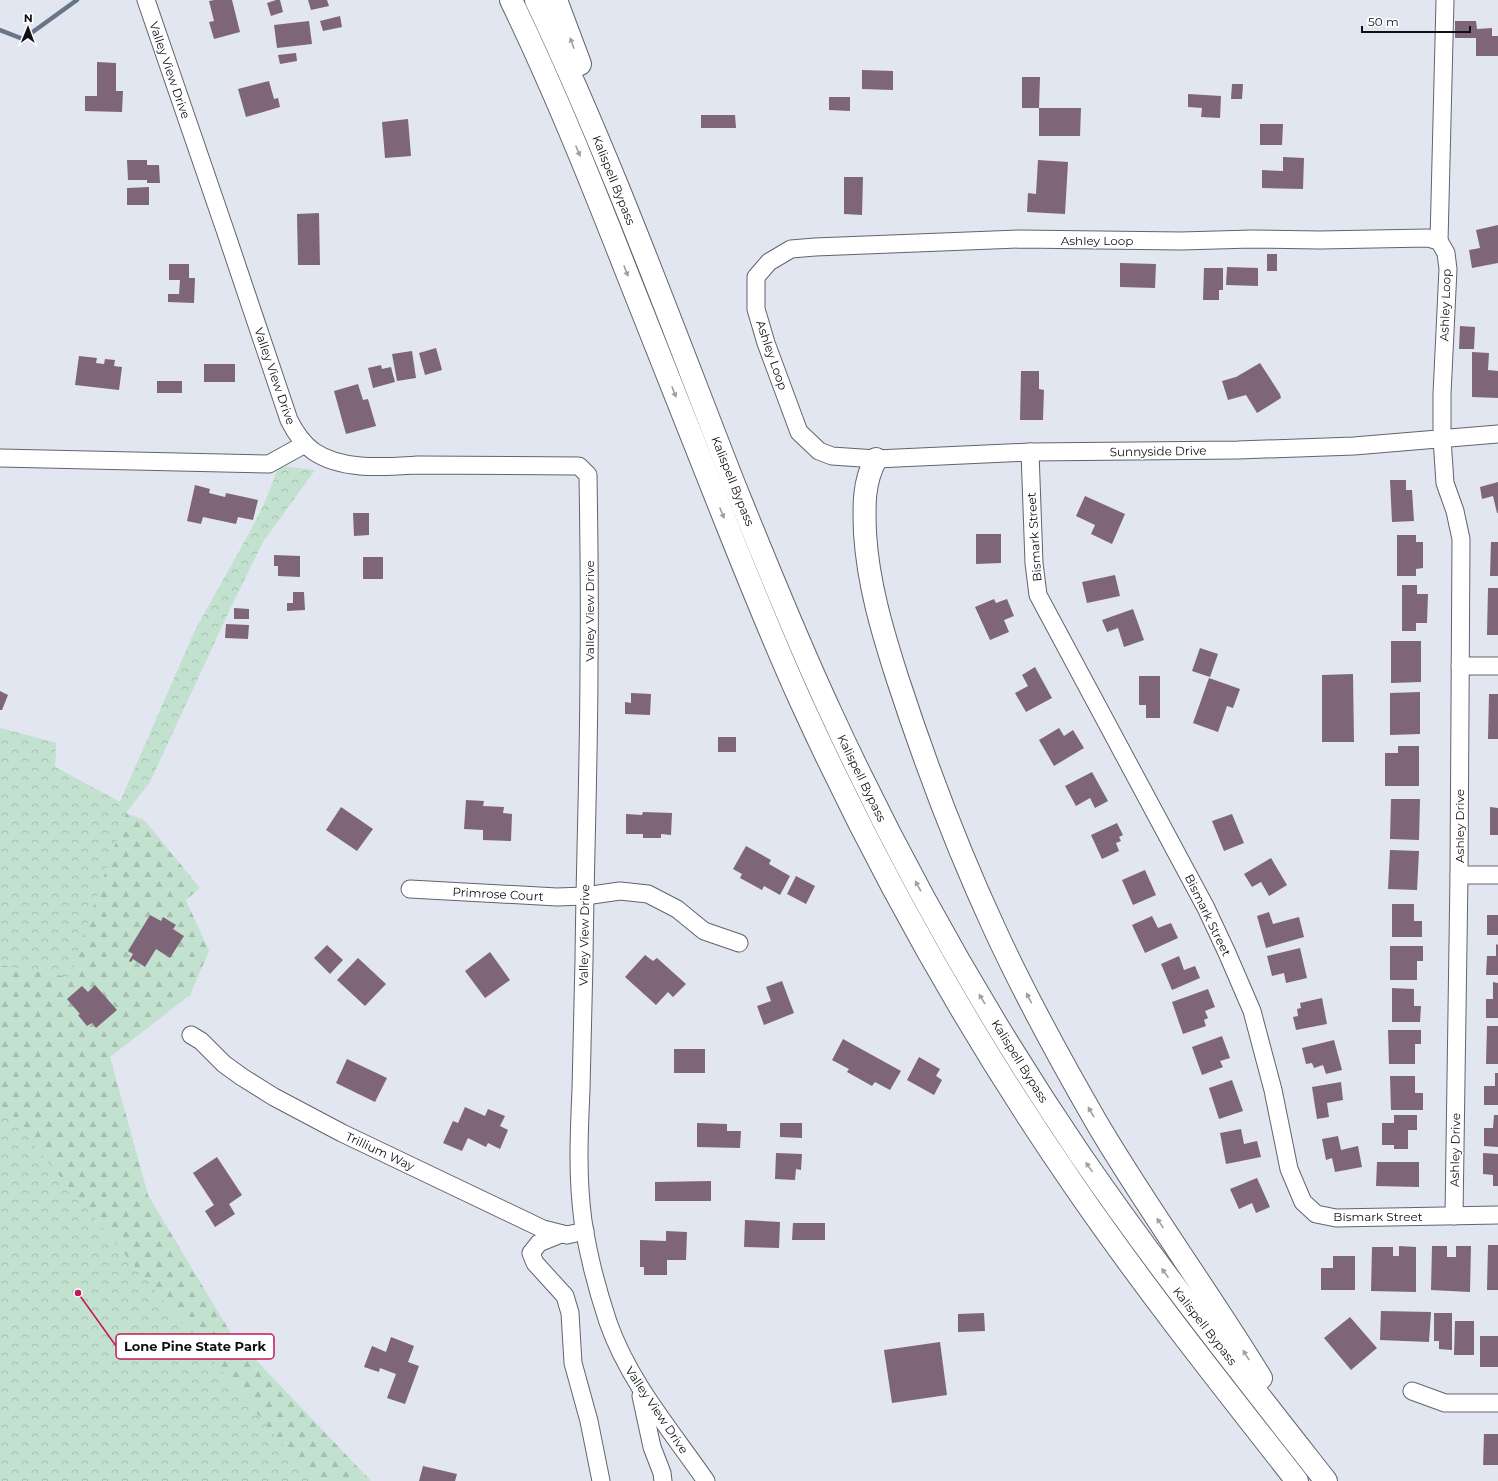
<svg xmlns="http://www.w3.org/2000/svg" width="1498" height="1481" font-family="Montserrat,sans-serif">
<defs>
<pattern id="forest-firs" width="22" height="20" patternUnits="userSpaceOnUse"><rect width="22" height="20" fill="#c2e1ce"/><path d="M5 1l3.5 6h-7zM16 11l3.5 6h-7z" fill="#a6c0b0"/></pattern>
<pattern id="park-crowns" width="20" height="18" patternUnits="userSpaceOnUse"><rect width="20" height="18" fill="#c2e1ce"/><path d="M2 6a3 3 0 1 1 6 0M12 15a3 3 0 1 1 6 0" fill="none" stroke="#a6c0b0"/></pattern>
</defs>
<rect width="100%" height="100%" fill="#e2e6f1"/>
<polygon fill="url(#forest-firs)" points="0,728 56,743 55,767 120,802 126,813 144,820 200,888 186,900 209,951 190,995 110,1057 148,1195 232,1335 371,1481 0,1481"/>
<g fill="url(#park-crowns)">
<polygon points="279,466 315,470 263,542 231,607 150,782 126,813 69,977 0,965 0,728 56,743 55,767 120,802 195,630 246,539 264,504"/>
<polygon points="0,1104 313,1481 0,1481"/>
</g>
<g fill="none" stroke-linecap="round" stroke-linejoin="round">
<polyline stroke="#69768a" stroke-width="4.5" points="0,30 23,39 77,0"/>
</g>
<g fill="#7f6578">
<polygon points="214,0 232,0 240,32 214,39 209,22 214,21 209,1"/>
<polygon points="276,0 280,0 283,12 271,16 267,3"/>
<polygon points="308,0 327,0 329,6 311,10"/>
<polygon points="340,16 342,27 323,31 320,21"/>
<polygon points="309,21 312,44 277,48 274,25"/>
<polygon points="1455,21 1476,21 1477,29 1492,28 1492,36 1498,36 1498,56 1476,56 1476,38 1455,38"/>
<polygon points="296,53 297,61 280,64 278,55"/>
<polygon points="97,62 116,63 116,91 123,91 122,112 85,111 85,96 97,96"/>
<polygon points="862,70 893,71 893,90 862,89"/>
<polygon points="1022,77 1040,77 1039,108 1081,108 1080,136 1039,136 1039,108 1022,108"/>
<polygon points="269,81 274,99 278,98 280,107 246,117 238,89"/>
<polygon points="1232,84 1243,84 1242,99 1231,99"/>
<polygon points="1188,94 1221,96 1220,118 1201,117 1202,108 1188,107"/>
<polygon points="829,97 850,97 850,111 829,110"/>
<polygon points="701,115 735,115 736,128 701,128"/>
<polygon points="408,119 411,156 385,158 382,122"/>
<polygon points="1260,124 1283,124 1282,145 1260,145"/>
<polygon points="1283,157 1304,158 1303,189 1262,188 1262,170 1283,171"/>
<polygon points="127,160 147,160 147,165 159,165 160,183 147,183 147,180 128,180"/>
<polygon points="1038,160 1068,162 1065,214 1027,212 1028,193 1036,194"/>
<polygon points="844,177 863,177 862,215 844,214"/>
<polygon points="149,187 149,205 127,205 127,188"/>
<polygon points="319,213 320,265 298,265 297,214"/>
<polygon points="1498,225 1498,263 1472,268 1469,250 1480,248 1476,230"/>
<rect x="1267" y="254" width="10" height="17"/>
<polygon points="1120,263 1156,264 1155,288 1120,287"/>
<polygon points="169,264 189,264 189,278 195,278 194,303 168,302 168,294 179,294 180,280 169,280"/>
<polygon points="1227,267 1258,268 1258,286 1226,285"/>
<polygon points="1204,268 1223,268 1223,290 1219,290 1219,300 1203,300"/>
<polygon points="1460,326 1475,327 1474,349 1459,349"/>
<polygon points="436,348 442,370 425,375 419,353"/>
<polygon points="412,351 416,378 397,381 392,354"/>
<polygon points="1472,352 1489,353 1488,370 1498,371 1498,398 1472,397"/>
<polygon points="79,356 97,358 96,363 104,364 105,359 115,360 114,366 122,367 119,390 75,385"/>
<polygon points="1260,363 1280,394 1281,398 1257,413 1246,395 1228,400 1222,381 1236,377"/>
<rect x="204" y="364" width="31" height="18"/>
<polygon points="381,365 382,369 391,367 395,382 373,388 368,368"/>
<polygon points="1021,371 1039,371 1039,389 1044,390 1043,420 1020,420"/>
<rect x="157" y="381" width="25" height="12"/>
<polygon points="358,384 363,400 368,399 376,426 346,434 334,391"/>
<polygon points="1390,480 1406,480 1406,490 1412,490 1414,521 1392,522"/>
<polygon points="1498,482 1498,513 1497,513 1493,496 1482,499 1480,487"/>
<polygon points="195,485 210,489 209,493 225,497 226,493 258,500 253,520 238,517 236,524 203,517 201,524 187,521"/>
<polygon points="1085,496 1125,514 1112,544 1091,534 1095,525 1076,516"/>
<polygon points="353,513 369,513 369,535 354,536"/>
<polygon points="976,534 1001,534 1001,563 976,564"/>
<polygon points="1397,535 1416,535 1416,542 1423,542 1423,568 1416,569 1416,576 1397,576"/>
<polygon points="1491,542 1498,542 1498,576 1490,576"/>
<polygon points="274,555 300,556 300,577 278,576 278,566 274,566"/>
<rect x="363" y="557" width="20" height="22"/>
<polygon points="1115,575 1120,596 1087,603 1082,582"/>
<polygon points="1402,585 1417,585 1417,594 1428,594 1427,623 1416,623 1416,631 1402,631"/>
<polygon points="1488,588 1498,588 1498,635 1487,635"/>
<polygon points="293,592 304,592 305,610 287,611 287,603 293,603"/>
<polygon points="994,599 996,603 1007,599 1014,616 1004,620 1009,632 990,640 975,607"/>
<polygon points="234,608 249,609 249,619 234,619"/>
<polygon points="1133,609 1144,640 1124,647 1118,628 1107,632 1102,620"/>
<polygon points="226,624 249,625 248,639 225,638"/>
<polygon points="1391,641 1421,641 1421,682 1391,683"/>
<polygon points="1200,648 1218,654 1210,677 1192,671"/>
<polygon points="1035,667 1052,698 1026,712 1015,693 1028,686 1022,675"/>
<polygon points="1353,674 1354,742 1322,742 1322,675"/>
<polygon points="1139,676 1160,676 1160,718 1146,718 1146,705 1139,705"/>
<polygon points="1209,678 1240,689 1233,708 1227,706 1218,732 1193,723"/>
<polygon points="0,691 8,695 2,710 0,710"/>
<polygon points="1420,692 1420,734 1390,735 1390,693"/>
<polygon points="631,693 651,694 650,715 625,714 625,702 631,703"/>
<polygon points="1489,694 1498,694 1498,739 1488,739"/>
<polygon points="1059,728 1064,736 1073,730 1084,748 1054,766 1039,740"/>
<rect x="718" y="737" width="18" height="15"/>
<polygon points="1398,746 1419,746 1419,786 1385,786 1385,753 1398,753"/>
<polygon points="1092,772 1108,801 1095,808 1090,798 1076,806 1065,786"/>
<polygon points="1391,799 1420,799 1419,840 1390,839"/>
<polygon points="466,800 484,801 483,806 504,807 503,813 512,814 511,841 483,840 483,830 464,829"/>
<polygon points="341,807 373,829 357,851 326,830"/>
<polygon points="1490,807 1498,808 1498,835 1490,835"/>
<polygon points="643,812 672,813 671,835 661,834 661,838 643,838 643,834 626,834 626,814 642,815"/>
<polygon points="1232,814 1244,843 1224,851 1212,821"/>
<polygon points="1117,823 1123,835 1119,837 1121,841 1116,843 1119,851 1102,859 1091,835"/>
<polygon points="746,846 771,860 769,864 790,876 780,895 764,886 762,890 740,878 742,874 733,869"/>
<polygon points="1390,850 1419,851 1417,890 1388,889"/>
<polygon points="1271,858 1287,885 1269,896 1261,882 1252,887 1244,874"/>
<polygon points="1145,870 1156,895 1133,905 1122,880"/>
<polygon points="796,876 815,886 806,904 787,894"/>
<polygon points="1392,904 1414,904 1414,921 1422,921 1422,937 1392,937"/>
<polygon points="1269,912 1273,924 1299,917 1304,937 1266,948 1257,916"/>
<polygon points="150,915 161,921 163,917 176,925 173,929 184,936 170,958 156,949 145,967 133,959 131,962 129,961 133,954 128,951"/>
<rect x="1487" y="915" width="11" height="20"/>
<polygon points="1152,916 1158,928 1171,923 1178,938 1145,953 1132,925"/>
<polygon points="1496,944 1498,945 1498,975 1486,975 1487,956 1496,956"/>
<polygon points="327,945 343,960 330,974 314,958"/>
<polygon points="1390,946 1423,946 1423,961 1417,961 1417,980 1390,980"/>
<polygon points="1300,948 1307,978 1286,983 1284,973 1272,976 1267,956"/>
<polygon points="490,952 510,980 485,998 465,971"/>
<polygon points="645,955 653,961 657,958 686,984 673,997 668,992 656,1005 625,977"/>
<polygon points="1179,956 1184,970 1195,966 1200,978 1172,990 1161,964"/>
<polygon points="358,958 386,984 365,1006 337,980"/>
<polygon points="782,981 794,1013 764,1025 757,1006 771,1001 766,987"/>
<polygon points="1493,982 1498,983 1498,1018 1486,1018 1486,999 1493,999"/>
<polygon points="95,985 117,1010 96,1028 92,1023 87,1026 78,1015 80,1014 67,999 82,986 88,992"/>
<polygon points="1392,988 1414,989 1414,1006 1421,1006 1420,1022 1392,1022"/>
<polygon points="1208,989 1215,1007 1205,1011 1208,1018 1204,1020 1206,1026 1183,1034 1172,1002"/>
<polygon points="1322,998 1327,1024 1296,1030 1293,1017 1298,1016 1297,1009 1301,1008 1300,1003"/>
<polygon points="1487,1026 1498,1026 1498,1064 1486,1064"/>
<polygon points="1388,1030 1421,1030 1421,1044 1415,1044 1415,1064 1389,1064"/>
<polygon points="1222,1036 1230,1058 1220,1061 1223,1067 1202,1075 1192,1047"/>
<polygon points="843,1039 901,1071 890,1090 875,1082 872,1086 847,1072 849,1069 832,1060"/>
<polygon points="1334,1040 1342,1070 1326,1074 1323,1065 1314,1068 1312,1063 1306,1064 1302,1048"/>
<rect x="674" y="1049" width="31" height="24"/>
<polygon points="919,1057 940,1069 936,1076 942,1080 934,1095 907,1080"/>
<polygon points="347,1059 387,1078 375,1102 336,1083"/>
<polygon points="1495,1073 1498,1073 1498,1105 1484,1105 1484,1086 1495,1086"/>
<polygon points="1390,1076 1415,1076 1415,1093 1423,1093 1423,1110 1391,1110"/>
<polygon points="1232,1080 1243,1111 1219,1119 1209,1088"/>
<polygon points="1341,1082 1343,1100 1327,1103 1329,1117 1317,1119 1312,1087"/>
<polygon points="465,1107 485,1116 488,1109 505,1116 500,1126 508,1130 500,1149 488,1143 486,1147 468,1138 462,1151 443,1143 453,1121 458,1123"/>
<polygon points="1394,1115 1417,1115 1417,1130 1408,1130 1408,1149 1394,1149 1394,1145 1382,1145 1382,1123 1394,1123"/>
<polygon points="1494,1115 1498,1115 1498,1147 1484,1146 1484,1128 1493,1128"/>
<polygon points="697,1123 727,1124 727,1131 741,1131 740,1148 697,1147"/>
<polygon points="780,1123 802,1123 802,1138 780,1137"/>
<polygon points="1241,1129 1244,1144 1257,1141 1261,1157 1226,1164 1220,1133"/>
<polygon points="1338,1136 1341,1150 1358,1146 1362,1167 1335,1172 1332,1158 1326,1160 1322,1139"/>
<polygon points="776,1153 802,1154 801,1170 796,1169 795,1180 775,1179"/>
<polygon points="1483,1153 1498,1154 1498,1186 1493,1186 1493,1175 1483,1174"/>
<polygon points="217,1157 242,1195 229,1204 235,1214 215,1227 205,1211 214,1205 193,1173"/>
<polygon points="1377,1162 1419,1162 1419,1187 1376,1186"/>
<polygon points="1257,1178 1270,1207 1256,1213 1252,1203 1239,1209 1230,1189"/>
<polygon points="711,1181 711,1201 655,1201 655,1182"/>
<polygon points="745,1220 780,1222 779,1248 744,1247"/>
<polygon points="793,1223 825,1223 825,1240 792,1240"/>
<polygon points="666,1231 687,1232 686,1260 667,1260 667,1275 644,1275 644,1267 640,1267 640,1240 666,1241"/>
<polygon points="1488,1245 1498,1245 1498,1290 1487,1290"/>
<polygon points="1399,1246 1416,1247 1416,1292 1371,1291 1372,1247 1393,1247 1393,1256 1399,1256"/>
<polygon points="1432,1246 1447,1246 1447,1257 1456,1257 1456,1246 1471,1246 1470,1292 1431,1290"/>
<polygon points="1333,1256 1355,1256 1355,1290 1321,1290 1321,1268 1333,1268"/>
<polygon points="1381,1311 1431,1312 1429,1342 1380,1340"/>
<polygon points="984,1313 985,1331 958,1332 958,1314"/>
<polygon points="1434,1313 1452,1313 1452,1350 1439,1349 1439,1341 1434,1341"/>
<polygon points="1350,1317 1377,1348 1351,1370 1324,1338"/>
<polygon points="1455,1321 1474,1321 1474,1355 1454,1355"/>
<rect x="1480" y="1336" width="18" height="31"/>
<polygon points="391,1337 414,1346 408,1362 419,1366 405,1404 387,1398 396,1374 380,1368 379,1372 364,1367 372,1346 386,1352"/>
<polygon points="940,1342 947,1395 892,1403 884,1350"/>
<polygon points="1484,1434 1498,1434 1498,1465 1483,1465"/>
<polygon points="423,1466 457,1474 455,1481 419,1481"/>
</g>
<g fill="none" stroke-linecap="round" stroke-linejoin="round">
<defs>
<g id="minor">
<path d="M 146,0 L 225,230 L 289,420 C 295,432 302,443 313,451 C 342,471 384,467 417,465 L 579,466 L 588,475 C 589,538 590,601 589,663 C 589,762 585,861 584,960 C 583,1004 582,1047 581,1090 C 579,1134 577,1177 583,1221 C 588,1254 597,1289 608,1322 C 629,1382 670,1429 706,1481"/>
<polyline points="1439,241 1445,0"/>
<polyline points="1030,452 1034,563 1038,595 1206,908 1227,953 1252,1011 1273,1090 1289,1169 1303,1202 1316,1214 1336,1218 1498,1215"/>
<polyline points="0,458 269,464 305,444"/>
<polyline points="1460,666 1498,666"/>
<polyline points="1459,875 1498,875"/>
<polyline points="410,889 557,897 585,896 620,891 648,894 677,909 704,931 739,943"/>
<polyline points="191,1035 201,1041 224,1064 242,1077 274,1097 342,1133 543,1229 567,1235 585,1231"/>
<polyline points="1454,1216 1459,875 1461,539 1455,511 1445,483 1442,439 1442,394 1448,269 1446,253 1439,241 1428,238 1320,240 1252,239 1181,241 1020,239 815,247 791,249 769,262 756,277 756,309 766,343 799,432 819,451 832,456 876,459 1030,452 1238,450 1354,446 1498,434"/>
<polyline points="561,1234 539,1243 531,1253 535,1263 565,1296 570,1313 573,1363 589,1421 601,1481"/>
<polyline points="1412,1391 1445,1403 1498,1403"/>
<polyline points="641,1396 652,1447 662,1473 663,1481"/>
</g>
<g id="highway">
<path d="M 511,0 C 554,89 591,181 627,273 C 660,357 693,441 727,525 C 751,585 775,645 802,704 C 878,870 969,1033 1073,1184 C 1143,1286 1220,1383 1297,1481"/>
<path d="M 536,0 C 610,156 669,318 732,479 C 764,558 795,636 831,713 C 902,867 986,1016 1081,1156 C 1158,1268 1242,1374 1326,1481"/>
<polyline points="556,0 580,64"/>
<path d="M 876,459 C 863,482 864,507 865,533 C 868,583 882,630 897,677 C 925,763 957,848 995,930 C 1026,997 1061,1061 1098,1125 C 1149,1211 1209,1293 1261,1378"/>
</g>
</defs>
<use href="#minor" stroke="#61646e" stroke-width="19"/>
<use href="#highway" stroke="#61646e" stroke-width="24"/>
<use href="#minor" stroke="#fff" stroke-width="17"/>
<use href="#highway" stroke="#fff" stroke-width="22"/>
</g>
<defs><path id="oneway-solid" d="M-6-.8H1V-3.2L6.5 0L1 3.2V.8H-6Z"/></defs>
<g fill="#9f9fa1">
<use href="#oneway-solid" transform="translate(572 43) rotate(-110)"/>
<use href="#oneway-solid" transform="translate(578 151) rotate(67)"/>
<use href="#oneway-solid" transform="translate(626 271) rotate(69)"/>
<use href="#oneway-solid" transform="translate(674 392) rotate(69)"/>
<use href="#oneway-solid" transform="translate(722 513) rotate(68)"/>
<use href="#oneway-solid" transform="translate(918 886) rotate(-119)"/>
<use href="#oneway-solid" transform="translate(1029 998) rotate(-117)"/>
<use href="#oneway-solid" transform="translate(982 999) rotate(-121)"/>
<use href="#oneway-solid" transform="translate(1091 1112) rotate(-120)"/>
<use href="#oneway-solid" transform="translate(1089 1167) rotate(-125)"/>
<use href="#oneway-solid" transform="translate(1160 1223) rotate(-123)"/>
<use href="#oneway-solid" transform="translate(1165 1273) rotate(-126)"/>
<use href="#oneway-solid" transform="translate(1246 1355) rotate(-122)"/>
</g>
<g text-anchor="middle" dominant-baseline="central" stroke-width="3" stroke-linejoin="round" paint-order="stroke">
<g font-size="12" fill="#0f1014" stroke="#fff">
<text transform="translate(170 70) rotate(71)">Valley View Drive</text>
<text transform="translate(614 180) rotate(68)">Kalispell Bypass</text>
<text x="1097" y="240">Ashley Loop</text>
<text transform="translate(1445 305) rotate(-88)">Ashley Loop</text>
<text transform="translate(772 355) rotate(71)">Ashley Loop</text>
<text transform="translate(275 376) rotate(71)">Valley View Drive</text>
<text transform="translate(1158 451) rotate(-1)">Sunnyside Drive</text>
<text transform="translate(733 481) rotate(68)">Kalispell Bypass</text>
<text transform="translate(1034 537) rotate(-94)">Bismark Street</text>
<text transform="translate(589 611) rotate(-90)">Valley View Drive</text>
<text transform="translate(862 778) rotate(64)">Kalispell Bypass</text>
<text transform="translate(1459 826) rotate(-90)">Ashley Drive</text>
<text transform="translate(498 894) rotate(3)">Primrose Court</text>
<text transform="translate(1208 915) rotate(64)">Bismark Street</text>
<text transform="translate(584 935) rotate(-89)">Valley View Drive</text>
<text transform="translate(1020 1061) rotate(58)">Kalispell Bypass</text>
<text transform="translate(1455 1150) rotate(-89)">Ashley Drive</text>
<text transform="translate(380 1151) rotate(25)">Trillium Way</text>
<text x="1378" y="1216">Bismark Street</text>
<text transform="translate(1205 1326) rotate(52)">Kalispell Bypass</text>
<text transform="translate(657 1410) rotate(56)">Valley View Drive</text>
</g>
</g>
<path fill="none" stroke="#c2185b" stroke-width="1.5" d="M78 1293L116 1346"/>
<circle fill="#c2185b" stroke="#fff" stroke-width="1.5" cx="78" cy="1293" r="4"/>
<rect fill="#fff" stroke="#c2185b" stroke-width="1.5" x="116" y="1334" width="158" height="25" rx="4"/>
<g font-size="13" text-anchor="middle" font-weight="bold" fill="#0f1014">
<text x="195" y="1351">Lone Pine State Park</text>
</g>
<g transform="translate(28 28) rotate(1)" stroke="#ffffff" stroke-width="3" paint-order="stroke">
<path d="M0-3L7 15L0 10L-7 15Z" fill="#0f1014"/>
<text y="-6" font-size="11" font-weight="bold" text-anchor="middle" fill="#0f1014">N</text>
</g>
<path d="M1362 26v6h108v-6" fill="none" stroke="#0f1014" stroke-width="2"/>
<text x="1368" y="26" font-size="12" fill="#0f1014" stroke="#ffffff" stroke-width="3" paint-order="stroke">50 m</text>
</svg>
